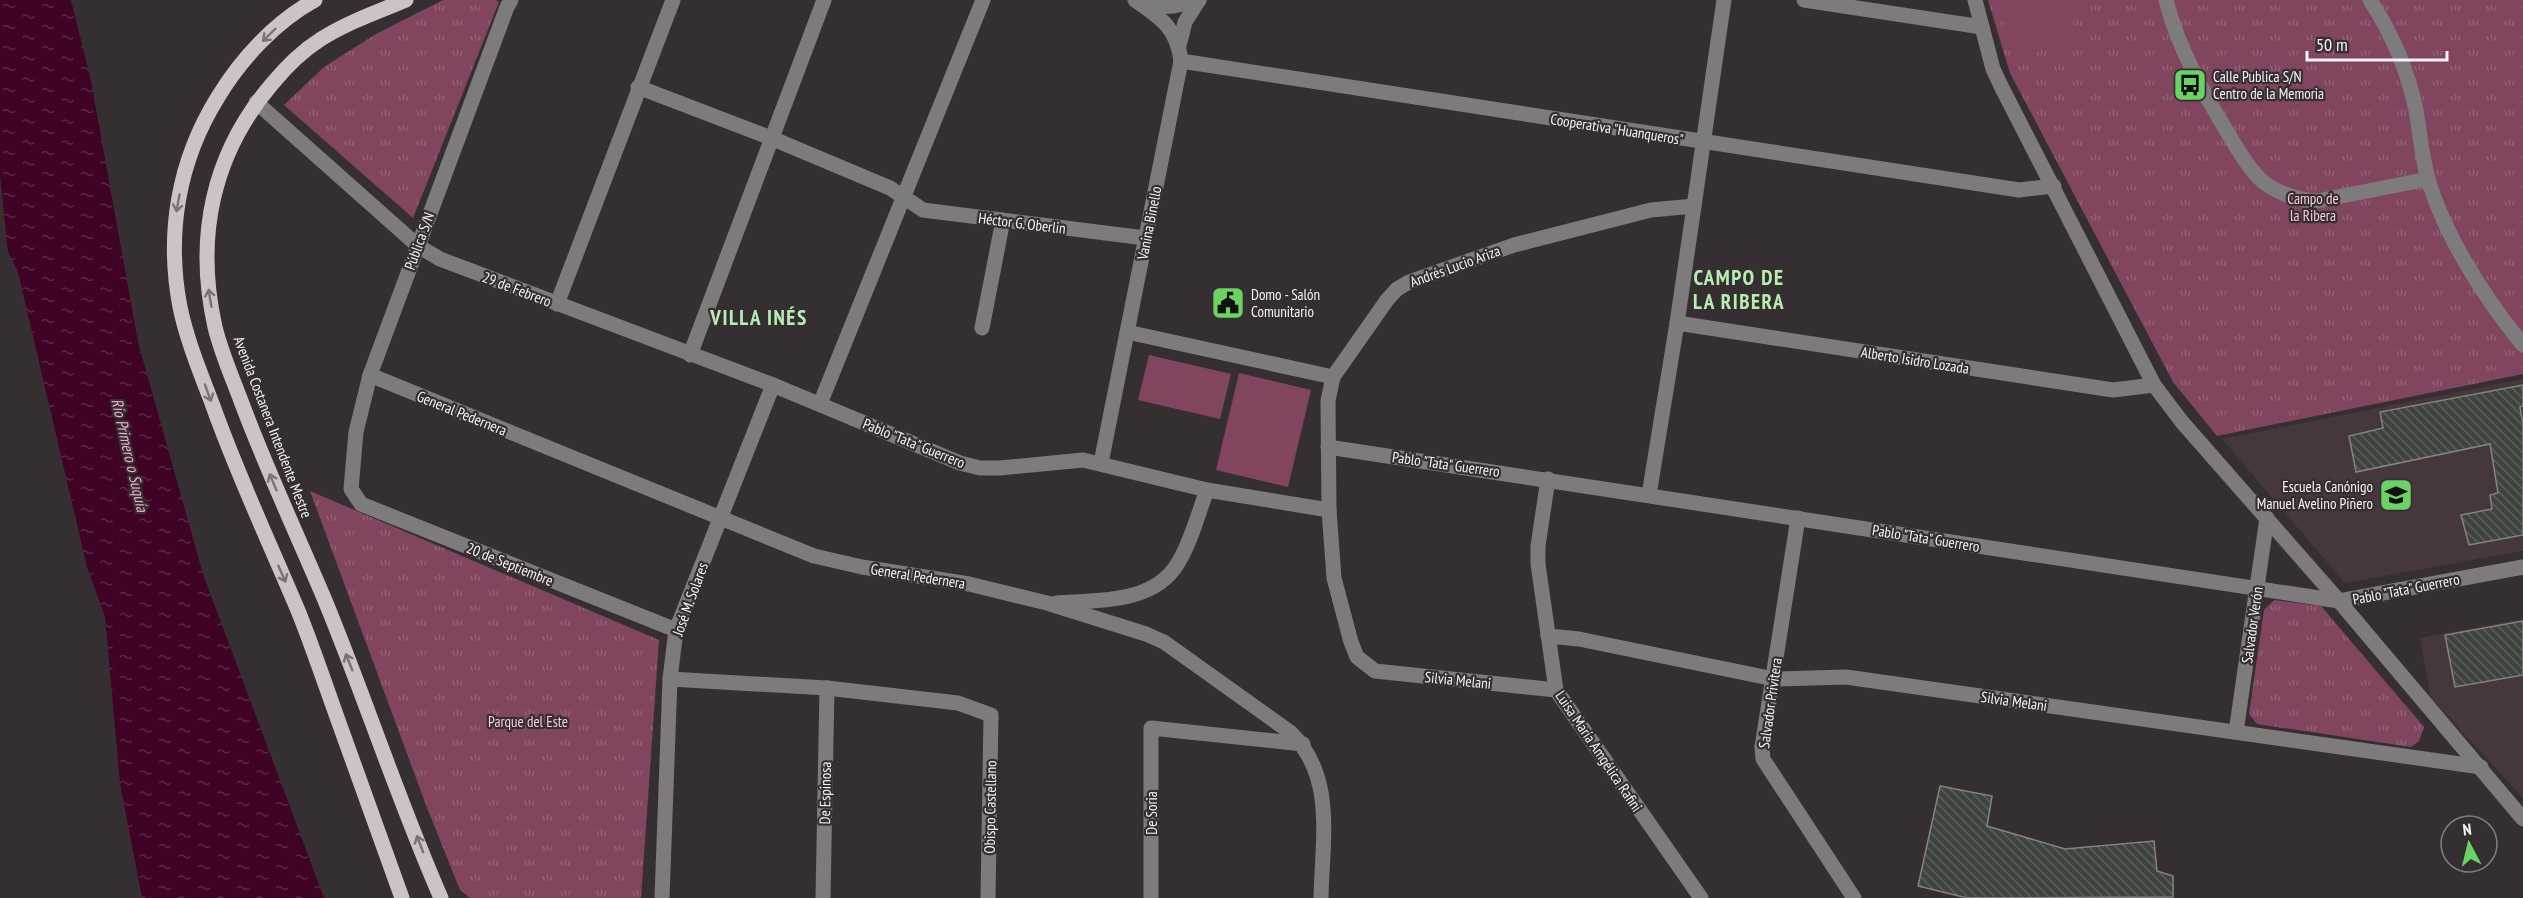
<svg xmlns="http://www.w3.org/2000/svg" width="2523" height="898" font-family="'PT Sans Narrow',sans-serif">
<defs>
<pattern id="grass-tufts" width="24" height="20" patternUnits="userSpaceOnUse" patternTransform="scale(1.5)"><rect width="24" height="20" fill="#814560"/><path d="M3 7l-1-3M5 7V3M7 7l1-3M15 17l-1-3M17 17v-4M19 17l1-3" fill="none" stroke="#946077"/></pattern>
<pattern id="water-ripples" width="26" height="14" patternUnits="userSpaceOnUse" patternTransform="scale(1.5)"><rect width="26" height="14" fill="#3f0325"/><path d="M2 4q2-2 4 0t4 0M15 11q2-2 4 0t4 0" fill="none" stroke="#5c2845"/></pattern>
<pattern id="building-back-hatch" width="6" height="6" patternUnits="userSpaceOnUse" patternTransform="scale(1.5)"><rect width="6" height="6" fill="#3f443e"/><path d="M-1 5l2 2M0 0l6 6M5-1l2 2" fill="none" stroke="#5c5f5a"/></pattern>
</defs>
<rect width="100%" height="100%" fill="#362f32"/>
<g fill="#45373c">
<polygon points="2523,379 2523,551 2345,583 2222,439"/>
<polygon points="2523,619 2523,798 2431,698 2420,638"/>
</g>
<g fill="url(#grass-tufts)">
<polygon points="443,0 496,0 499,2 413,218 284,105 324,67 376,34"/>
<polygon points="1988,0 2523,0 2523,374 2217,436 2173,382 2010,73"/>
<polygon points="310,491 659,640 641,898 470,898 460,890 426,805"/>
<polygon points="2274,600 2321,606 2424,727 2419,741 2411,747 2257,724 2249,714 2264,610"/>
</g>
<g fill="#814560">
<polygon points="1999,0 2067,0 2078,40 2014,58"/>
<polygon points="1149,355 1231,374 1220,419 1138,400"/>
<polygon points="1239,373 1311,390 1288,487 1216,470"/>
</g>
<polygon fill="url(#water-ripples)" points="0,0 71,0 91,81 138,342 203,574 324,898 142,898 120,783 105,617 87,567 18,272 8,252 0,175"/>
<g fill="url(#building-back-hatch)" stroke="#818680" stroke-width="1.5">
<circle cx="1228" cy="303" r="13"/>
<polygon points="2523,385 2523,406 2520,407 2523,424 2523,535 2469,545 2461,515 2492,509 2490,495 2498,493 2490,444 2356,472 2349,436 2383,428 2380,412"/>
<polygon points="2523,621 2523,675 2455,687 2445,635"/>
<polygon points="1940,786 1992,796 1987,826 2065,849 2154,841 2157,871 2173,876 2173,897 1967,898 1918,886"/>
</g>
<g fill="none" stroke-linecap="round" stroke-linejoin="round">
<g stroke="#7e7b7c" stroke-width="15">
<polyline points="511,0 507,7 370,375 356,432 351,489 361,504 676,630"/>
<polyline points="1804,0 1982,27"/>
<polyline points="1975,0 1993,69 2001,86 2154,385 2182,422 2339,601 2523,819"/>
<path d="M 2166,0 C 2178,49 2206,97 2232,140 C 2240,153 2248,167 2259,178 C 2273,192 2297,200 2317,201 L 2428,179"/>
<path d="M 2370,0 C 2392,34 2408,71 2416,110 C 2420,134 2422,159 2429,182 C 2446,238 2486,300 2523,345"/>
<polyline points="1145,7 1174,6 1199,0"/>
<polyline points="1179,46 1185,22 1199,0"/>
<polyline points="1181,61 2019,190 2054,186"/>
<polyline points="638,87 771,138 890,188 923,210 1145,238"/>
<polyline points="256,102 418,246 440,259 773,385 960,463 980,468 1000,468 1083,460 1207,490 1329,510"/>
<polyline points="557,304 673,0"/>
<polyline points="1677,323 2113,390 2154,385"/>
<polyline points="982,328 1003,220"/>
<polyline points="1127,332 1333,377"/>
<polyline points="690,355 824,0"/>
<path d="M 370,375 L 814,556 L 862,567 L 969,584 L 1047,603 L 1146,634 L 1164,642 L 1290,732 C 1336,776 1322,840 1321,898"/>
<polyline points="820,404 983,0"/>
<polyline points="1328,447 2339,601 2523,567"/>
<path d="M 1101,463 L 1181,61 C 1177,28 1161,18 1135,0"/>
<polyline points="1548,479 1538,546 1538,564 1556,690 1701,898"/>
<polyline points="1649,495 1677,323 1724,0"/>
<polyline points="1798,518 1762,747 1763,759 1854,898"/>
<path d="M 1056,603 C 1097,600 1154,604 1178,563 C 1191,542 1198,514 1207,490"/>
<polyline points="1548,636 1579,639 1774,679 1846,677 2481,767"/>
<polyline points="670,679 827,688 958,703 991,715 988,898"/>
<polyline points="1556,690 1375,671 1357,657 1351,642 1334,578 1329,510 1328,401 1333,377 1387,300 1397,289 1409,282 1514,245 1651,210 1694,206"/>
<polyline points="2236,732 2267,518"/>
<polyline points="662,898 670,679 676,630 773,385"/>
<polyline points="823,898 827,688"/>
<polyline points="1151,898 1151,728 1303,744"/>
</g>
<g stroke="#cbc3c6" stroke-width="15">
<path d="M 315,0 C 275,22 241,59 218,97 C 178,161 166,234 180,307 C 187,341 201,374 213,406 C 238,476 270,544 299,613 C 313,648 325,684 338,720 C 359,779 381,839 402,898"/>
<path d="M 406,0 C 377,12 348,22 321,39 C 302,51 286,67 272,84 C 212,154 195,238 215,327 C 221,352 232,377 241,401 C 266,468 296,532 324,598 C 365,697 398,800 441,898"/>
</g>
</g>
<defs><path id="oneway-shaft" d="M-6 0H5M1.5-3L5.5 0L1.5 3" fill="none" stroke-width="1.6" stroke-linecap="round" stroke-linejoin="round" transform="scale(1.5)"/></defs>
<g stroke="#797275">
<use href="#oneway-shaft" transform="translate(269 35) rotate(136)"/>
<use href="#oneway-shaft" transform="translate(178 203) rotate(100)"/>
<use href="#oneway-shaft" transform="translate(210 298) rotate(-99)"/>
<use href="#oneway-shaft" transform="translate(208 393) rotate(70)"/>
<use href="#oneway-shaft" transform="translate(273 482) rotate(-113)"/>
<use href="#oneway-shaft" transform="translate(282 574) rotate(66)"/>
<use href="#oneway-shaft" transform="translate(349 662) rotate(-112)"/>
<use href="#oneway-shaft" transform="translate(420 844) rotate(-111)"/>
</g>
<defs>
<symbol id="bus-square" viewBox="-11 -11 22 22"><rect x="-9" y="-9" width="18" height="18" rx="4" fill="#6ad364" stroke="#362f32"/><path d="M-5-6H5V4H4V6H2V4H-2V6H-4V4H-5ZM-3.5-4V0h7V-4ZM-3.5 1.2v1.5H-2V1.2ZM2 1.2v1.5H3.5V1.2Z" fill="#111"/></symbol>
<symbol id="civic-square" viewBox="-11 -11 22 22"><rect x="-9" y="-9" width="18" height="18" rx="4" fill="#6ad364" stroke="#362f32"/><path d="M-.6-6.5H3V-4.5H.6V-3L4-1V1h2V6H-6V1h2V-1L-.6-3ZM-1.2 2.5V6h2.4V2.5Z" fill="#111"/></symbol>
<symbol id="school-square" viewBox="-11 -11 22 22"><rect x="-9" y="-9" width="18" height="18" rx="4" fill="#6ad364" stroke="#362f32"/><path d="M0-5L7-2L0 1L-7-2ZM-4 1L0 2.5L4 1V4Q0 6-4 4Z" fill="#111"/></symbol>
</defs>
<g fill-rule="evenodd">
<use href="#bus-square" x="2171" y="66" width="38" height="38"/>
<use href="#civic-square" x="1209" y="284" width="38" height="38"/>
<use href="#school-square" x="2377" y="476" width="38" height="38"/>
</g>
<g text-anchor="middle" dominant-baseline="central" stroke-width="4.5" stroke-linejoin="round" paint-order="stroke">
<g font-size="15" fill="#f8f3f5" stroke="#362f32" text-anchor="start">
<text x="2213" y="76">Calle Publica S/N<tspan x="2213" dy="17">Centro de la Memoria</tspan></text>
<text x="1251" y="294">Domo - Salón<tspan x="1251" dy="17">Comunitario</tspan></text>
<text x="2373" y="486" text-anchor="end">Escuela Canónigo<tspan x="2373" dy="17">Manuel Avelino Piñero</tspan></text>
</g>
<g font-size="15" fill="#f8f3f5" stroke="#362f32">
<text transform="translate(1617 129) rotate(9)">Cooperativa "Huanqueros"</text>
<text transform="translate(1022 223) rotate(7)">Héctor G. Oberlin</text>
<text transform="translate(1149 223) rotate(-79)">Vanina Binello</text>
<text transform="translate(419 241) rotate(-70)">Pública S/N</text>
<text transform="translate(1455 266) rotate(-20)">Andrés Lucio Ariza</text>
<text transform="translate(517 289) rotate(21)">29 de Febrero</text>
<text transform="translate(1915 360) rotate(9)">Alberto Isidro Lozada</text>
<text transform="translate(462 413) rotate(22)">General Pedernera</text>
<text transform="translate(273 427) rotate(69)">Avenida Costanera Intendente Mestre</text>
<text transform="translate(914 443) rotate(22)">Pablo "Tata" Guerrero</text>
<text transform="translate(1446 464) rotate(8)">Pablo "Tata" Guerrero</text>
<text transform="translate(1926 538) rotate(9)">Pablo "Tata" Guerrero</text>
<text transform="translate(510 564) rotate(22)">20 de Septiembre</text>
<text transform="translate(918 576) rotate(9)">General Pedernera</text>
<text transform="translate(2406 589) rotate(-11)">Pablo "Tata" Guerrero</text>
<text transform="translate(690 599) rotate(-70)">José M. Solares</text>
<text transform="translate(2252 625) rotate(-82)">Salvador Verón</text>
<text transform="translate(1458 680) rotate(6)">Silvia Melani</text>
<text transform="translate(2014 701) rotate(8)">Silvia Melani</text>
<text transform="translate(1770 703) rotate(-82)">Salvador Privitera</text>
<text transform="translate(1599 751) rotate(56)">Luisa María Amgélica Rafini</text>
<text transform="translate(825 793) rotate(-89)">De Espinosa</text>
<text transform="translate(990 807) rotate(-89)">Obispo Castellano</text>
<text transform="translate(1151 813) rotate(-90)">De Soria</text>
</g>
<g font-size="15" fill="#f8c8dc" stroke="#362f32">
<text x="2313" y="198">Campo de<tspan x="2313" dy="17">la Ribera</tspan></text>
<text x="528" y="721">Parque del Este</text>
</g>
<g font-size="16" font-style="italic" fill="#f4aecb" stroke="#362f32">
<text transform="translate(130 455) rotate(77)">Río Primero o Suquía</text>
</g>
<g font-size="21" font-weight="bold" letter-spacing="1.5" fill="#b6edb0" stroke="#362f32">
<text x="1739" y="277">CAMPO DE<tspan x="1739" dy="24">LA RIBERA</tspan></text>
<text x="759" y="317">VILLA INÉS</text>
</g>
</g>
<g transform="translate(2469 844) rotate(353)"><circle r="28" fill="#362f32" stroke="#847d80" stroke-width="1.5"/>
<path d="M0-4.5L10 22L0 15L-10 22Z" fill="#6ad364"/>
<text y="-9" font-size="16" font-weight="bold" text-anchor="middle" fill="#f8f3f5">N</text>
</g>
<path d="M2307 51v9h140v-9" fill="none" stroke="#f8f3f5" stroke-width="3"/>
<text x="2316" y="51" font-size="18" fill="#f8f3f5" stroke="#362f32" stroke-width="4.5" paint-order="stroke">50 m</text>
</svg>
